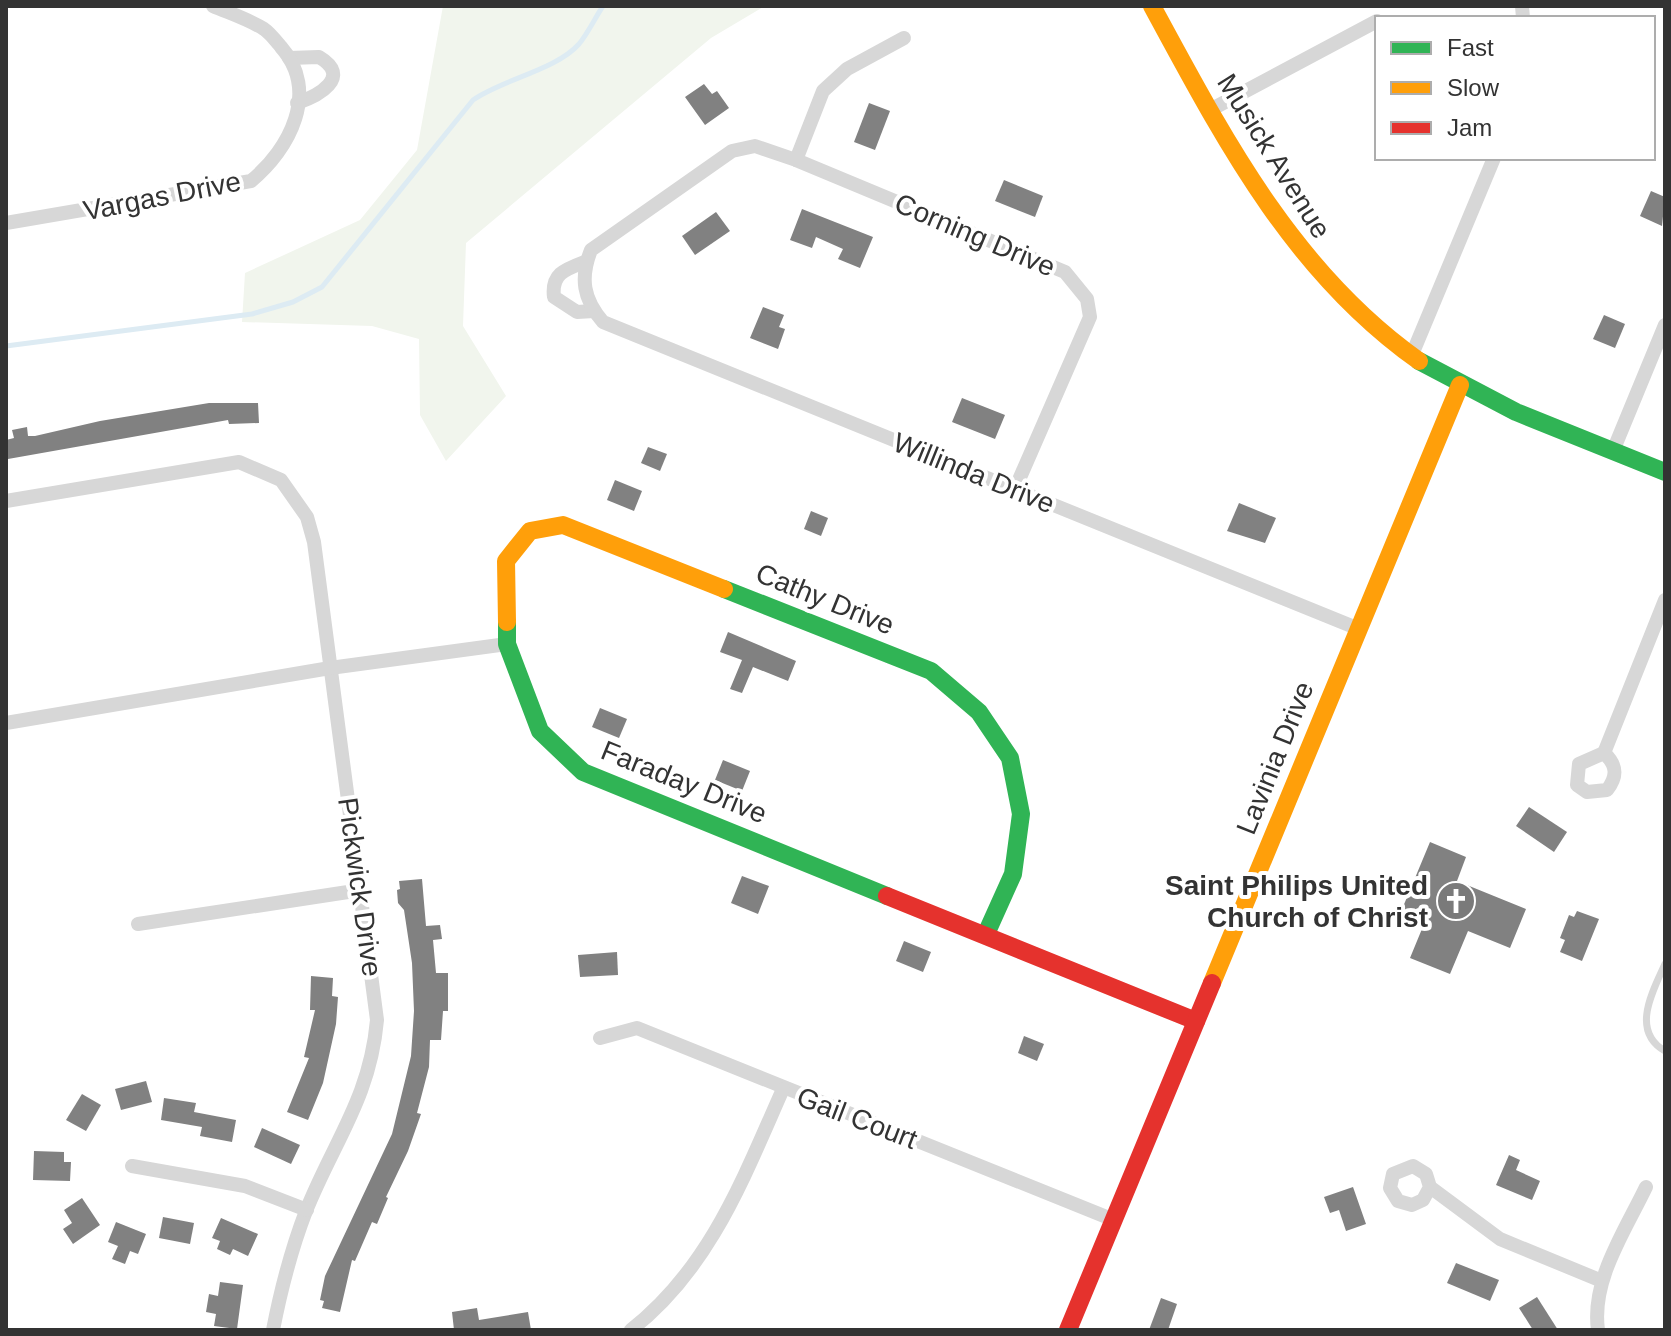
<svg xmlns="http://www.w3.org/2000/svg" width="1671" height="1336" font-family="Helvetica,sans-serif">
<rect width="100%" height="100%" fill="#fff"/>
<polygon fill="#f1f5ed" points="443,6 765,6 711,38 466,243 463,326 506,396 446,461 420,415 419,339 372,326 242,322 245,273 360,220 417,150"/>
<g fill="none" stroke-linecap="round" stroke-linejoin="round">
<path stroke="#ddebf3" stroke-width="5" d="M 6,346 L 252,314 L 293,302 L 322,287 L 473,100 C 503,79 556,70 579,44 C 588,33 595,18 603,6"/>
</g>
<g fill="#818181">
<polygon points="704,84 712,94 717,91 729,108 705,125 685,97"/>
<polygon points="869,103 890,111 875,150 854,142"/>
<polygon points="1004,180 1043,196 1035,217 995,201"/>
<polygon points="1651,191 1665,197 1662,226 1640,216"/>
<polygon points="802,209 873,237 860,268 838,259 843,249 816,237 812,248 790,240"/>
<polygon points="716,212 730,231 695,255 682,236"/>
<polygon points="763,307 784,315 779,327 785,329 778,349 750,338"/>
<polygon points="1604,315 1625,324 1615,348 1593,339"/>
<polygon points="962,398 1005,415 995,439 952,422"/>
<polygon points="209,403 258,403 259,423 229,424 228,420 8,459 6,440 14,438 12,430 27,427 28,436 35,436 100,421"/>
<polygon points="648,447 667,454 660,471 641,463"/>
<polygon points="615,480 642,491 634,511 607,500"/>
<polygon points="1239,503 1276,518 1265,543 1227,531"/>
<polygon points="811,511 828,518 821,536 804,529"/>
<polygon points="728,632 796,661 788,681 753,667 742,693 730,689 742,660 720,652"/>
<polygon points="600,708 627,719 619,738 592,727"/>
<polygon points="723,760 750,771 742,791 715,780"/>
<polygon points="1529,807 1567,832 1554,852 1516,826"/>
<polygon points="1430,842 1466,857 1457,881 1526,909 1510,948 1468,931 1450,974 1410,958 1424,924 1400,914"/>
<polygon points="742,876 769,886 758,914 731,903"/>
<polygon points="422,879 426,926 440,925 442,939 433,940 436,973 448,973 448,1011 443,1011 441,1040 430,1040 429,1067 417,1113 421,1114 408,1151 386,1197 388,1198 377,1224 372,1222 355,1261 352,1260 340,1312 322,1308 324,1301 320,1300 325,1276 392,1134 411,1056 414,1011 412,963 404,910 398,903 397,890 400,889 399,881"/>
<polygon points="1577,911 1599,919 1582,961 1560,952 1565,940 1560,938 1569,915 1574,917"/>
<polygon points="904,941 931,952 923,972 896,961"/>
<polygon points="617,952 618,975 580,977 578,955"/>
<polygon points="311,976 333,978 332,996 338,997 336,1024 323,1083 308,1120 287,1112 309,1058 304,1057 315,1010 310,1010"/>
<polygon points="1024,1036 1044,1044 1037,1061 1018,1053"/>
<polygon points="146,1081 152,1102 121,1110 115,1089"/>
<polygon points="82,1094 101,1105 86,1131 66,1120"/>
<polygon points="164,1098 196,1103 194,1112 236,1120 232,1142 200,1136 202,1127 161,1120"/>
<polygon points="262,1128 300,1145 291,1164 254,1147"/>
<polygon points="34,1151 64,1152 64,1162 71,1162 70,1181 33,1180"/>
<polygon points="1509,1155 1520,1160 1516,1170 1540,1181 1532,1200 1496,1185"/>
<polygon points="1353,1187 1366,1224 1346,1231 1339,1210 1330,1213 1324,1197"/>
<polygon points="82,1198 100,1225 73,1244 63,1229 72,1223 64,1210"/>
<polygon points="163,1217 194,1223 190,1244 159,1238"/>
<polygon points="221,1218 258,1234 248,1256 233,1249 230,1255 217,1249 220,1241 212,1238"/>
<polygon points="116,1222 146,1234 138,1254 130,1251 125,1264 112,1259 118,1246 108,1242"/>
<polygon points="1456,1263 1499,1280 1490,1301 1447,1283"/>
<polygon points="220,1282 243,1285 237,1329 214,1326 216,1314 206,1312 209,1294 218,1296"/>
<polygon points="1537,1297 1558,1330 1533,1330 1519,1308"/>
<polygon points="1161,1298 1177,1304 1168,1330 1149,1330"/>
<polygon points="477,1308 479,1320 528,1312 531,1330 454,1330 452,1312"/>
</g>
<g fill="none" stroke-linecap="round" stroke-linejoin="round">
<path stroke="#d7d7d7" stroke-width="7" d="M 1665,964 C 1653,991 1630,1031 1665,1051"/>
<g stroke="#d7d7d7" stroke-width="14">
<polyline points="1522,6 1523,18"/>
<path d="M 289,58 L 319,57 C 353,77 318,96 297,103"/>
<polyline points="1210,110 1377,21"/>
<polyline points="796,160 823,91 847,69 904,38"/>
<path d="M 6,223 L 251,181 C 290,149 320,91 281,47 C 276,41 270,33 264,29 C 248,19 229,13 213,6"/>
<path d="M 587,261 C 566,269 551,273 554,297 L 577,312 L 594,311"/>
<polyline points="1411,357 1494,158"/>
<polyline points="1613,451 1665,325"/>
<path d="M 1015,489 L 1090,317 L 1087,299 L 1065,272 L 796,160 L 755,146 L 732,151 L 591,250 C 580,278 583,299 603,322 L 1359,629"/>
<path d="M 6,501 L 239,462 L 281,480 L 307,517 L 314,542 L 377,1020 C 370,1098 334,1141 306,1211 C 291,1250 281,1289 273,1330"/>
<polyline points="6,723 330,668 507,644"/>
<polyline points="1604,753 1665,600"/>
<path d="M 1604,753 C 1617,765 1618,776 1607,790 L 1587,792 L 1577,785 L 1579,764 Z"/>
<polyline points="138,924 361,890"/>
<polyline points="600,1038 637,1028 1114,1220"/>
<polyline points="132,1166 245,1186 307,1210"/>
<polyline points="1430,1187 1423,1200 1412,1205 1398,1201 1390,1188 1393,1174 1413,1166 1426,1174 1430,1187 1500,1239 1602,1281"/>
<path d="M 631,1330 C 710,1268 743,1179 783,1089"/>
<path d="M 1598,1330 C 1591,1280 1625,1231 1646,1187"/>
</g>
<g stroke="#30b455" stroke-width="18">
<polyline points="1419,361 1516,412 1665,472"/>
<polyline points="724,589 931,671 979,712 1010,758 1021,814 1013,874 986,934"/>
<polyline points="507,622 507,644 540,731 583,772 887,896"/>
</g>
<g stroke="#ff9f0a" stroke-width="18">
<path d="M 1152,6 C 1224,139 1293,272 1419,361"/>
<polyline points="507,622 506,561 530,531 563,525 724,589"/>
<polyline points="1212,983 1460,385"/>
</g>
<g stroke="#e5322d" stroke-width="18">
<polyline points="887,896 1196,1021"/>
<polyline points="1068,1330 1212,983"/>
</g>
</g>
<defs>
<symbol id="church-disc" viewBox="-11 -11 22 22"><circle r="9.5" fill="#7a7a7a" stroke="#fff"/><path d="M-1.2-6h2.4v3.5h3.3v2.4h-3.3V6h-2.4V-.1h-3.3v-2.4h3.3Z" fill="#fff"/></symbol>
</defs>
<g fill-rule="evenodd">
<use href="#church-disc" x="1434" y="879" width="44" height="44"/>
</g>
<g text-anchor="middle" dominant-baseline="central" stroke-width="8" stroke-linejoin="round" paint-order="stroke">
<g font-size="28" fill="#333" stroke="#fff">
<text transform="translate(1274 156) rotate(58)">Musick Avenue</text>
<text transform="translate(162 196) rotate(-11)">Vargas Drive</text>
<text transform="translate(975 235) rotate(23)">Corning Drive</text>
<text transform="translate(974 473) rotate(22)">Willinda Drive</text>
<text transform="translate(825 599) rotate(22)">Cathy Drive</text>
<text transform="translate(1275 758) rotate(-68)">Lavinia Drive</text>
<text transform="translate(684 782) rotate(22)">Faraday Drive</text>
<text transform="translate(360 887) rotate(82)">Pickwick Drive</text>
<text transform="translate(857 1118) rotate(21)">Gail Court</text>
</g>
<g font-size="28" font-weight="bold" fill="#333" stroke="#fff" text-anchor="end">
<text x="1428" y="885">Saint Philips United<tspan x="1428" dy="32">Church of Christ</tspan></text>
</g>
</g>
<rect width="1671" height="1336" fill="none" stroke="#333333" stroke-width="16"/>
<rect x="1375" y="16" width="280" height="144" fill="#ffffff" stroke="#adadad" stroke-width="2"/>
<rect x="1391" y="42" width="40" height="12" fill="#30b455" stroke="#adadad" stroke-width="2"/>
<text x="1447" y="56" font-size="24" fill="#333333">Fast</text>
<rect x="1391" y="82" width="40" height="12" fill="#ff9f0a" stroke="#adadad" stroke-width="2"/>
<text x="1447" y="96" font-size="24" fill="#333333">Slow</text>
<rect x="1391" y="122" width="40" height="12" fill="#e5322d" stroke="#adadad" stroke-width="2"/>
<text x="1447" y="136" font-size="24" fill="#333333">Jam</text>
</svg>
